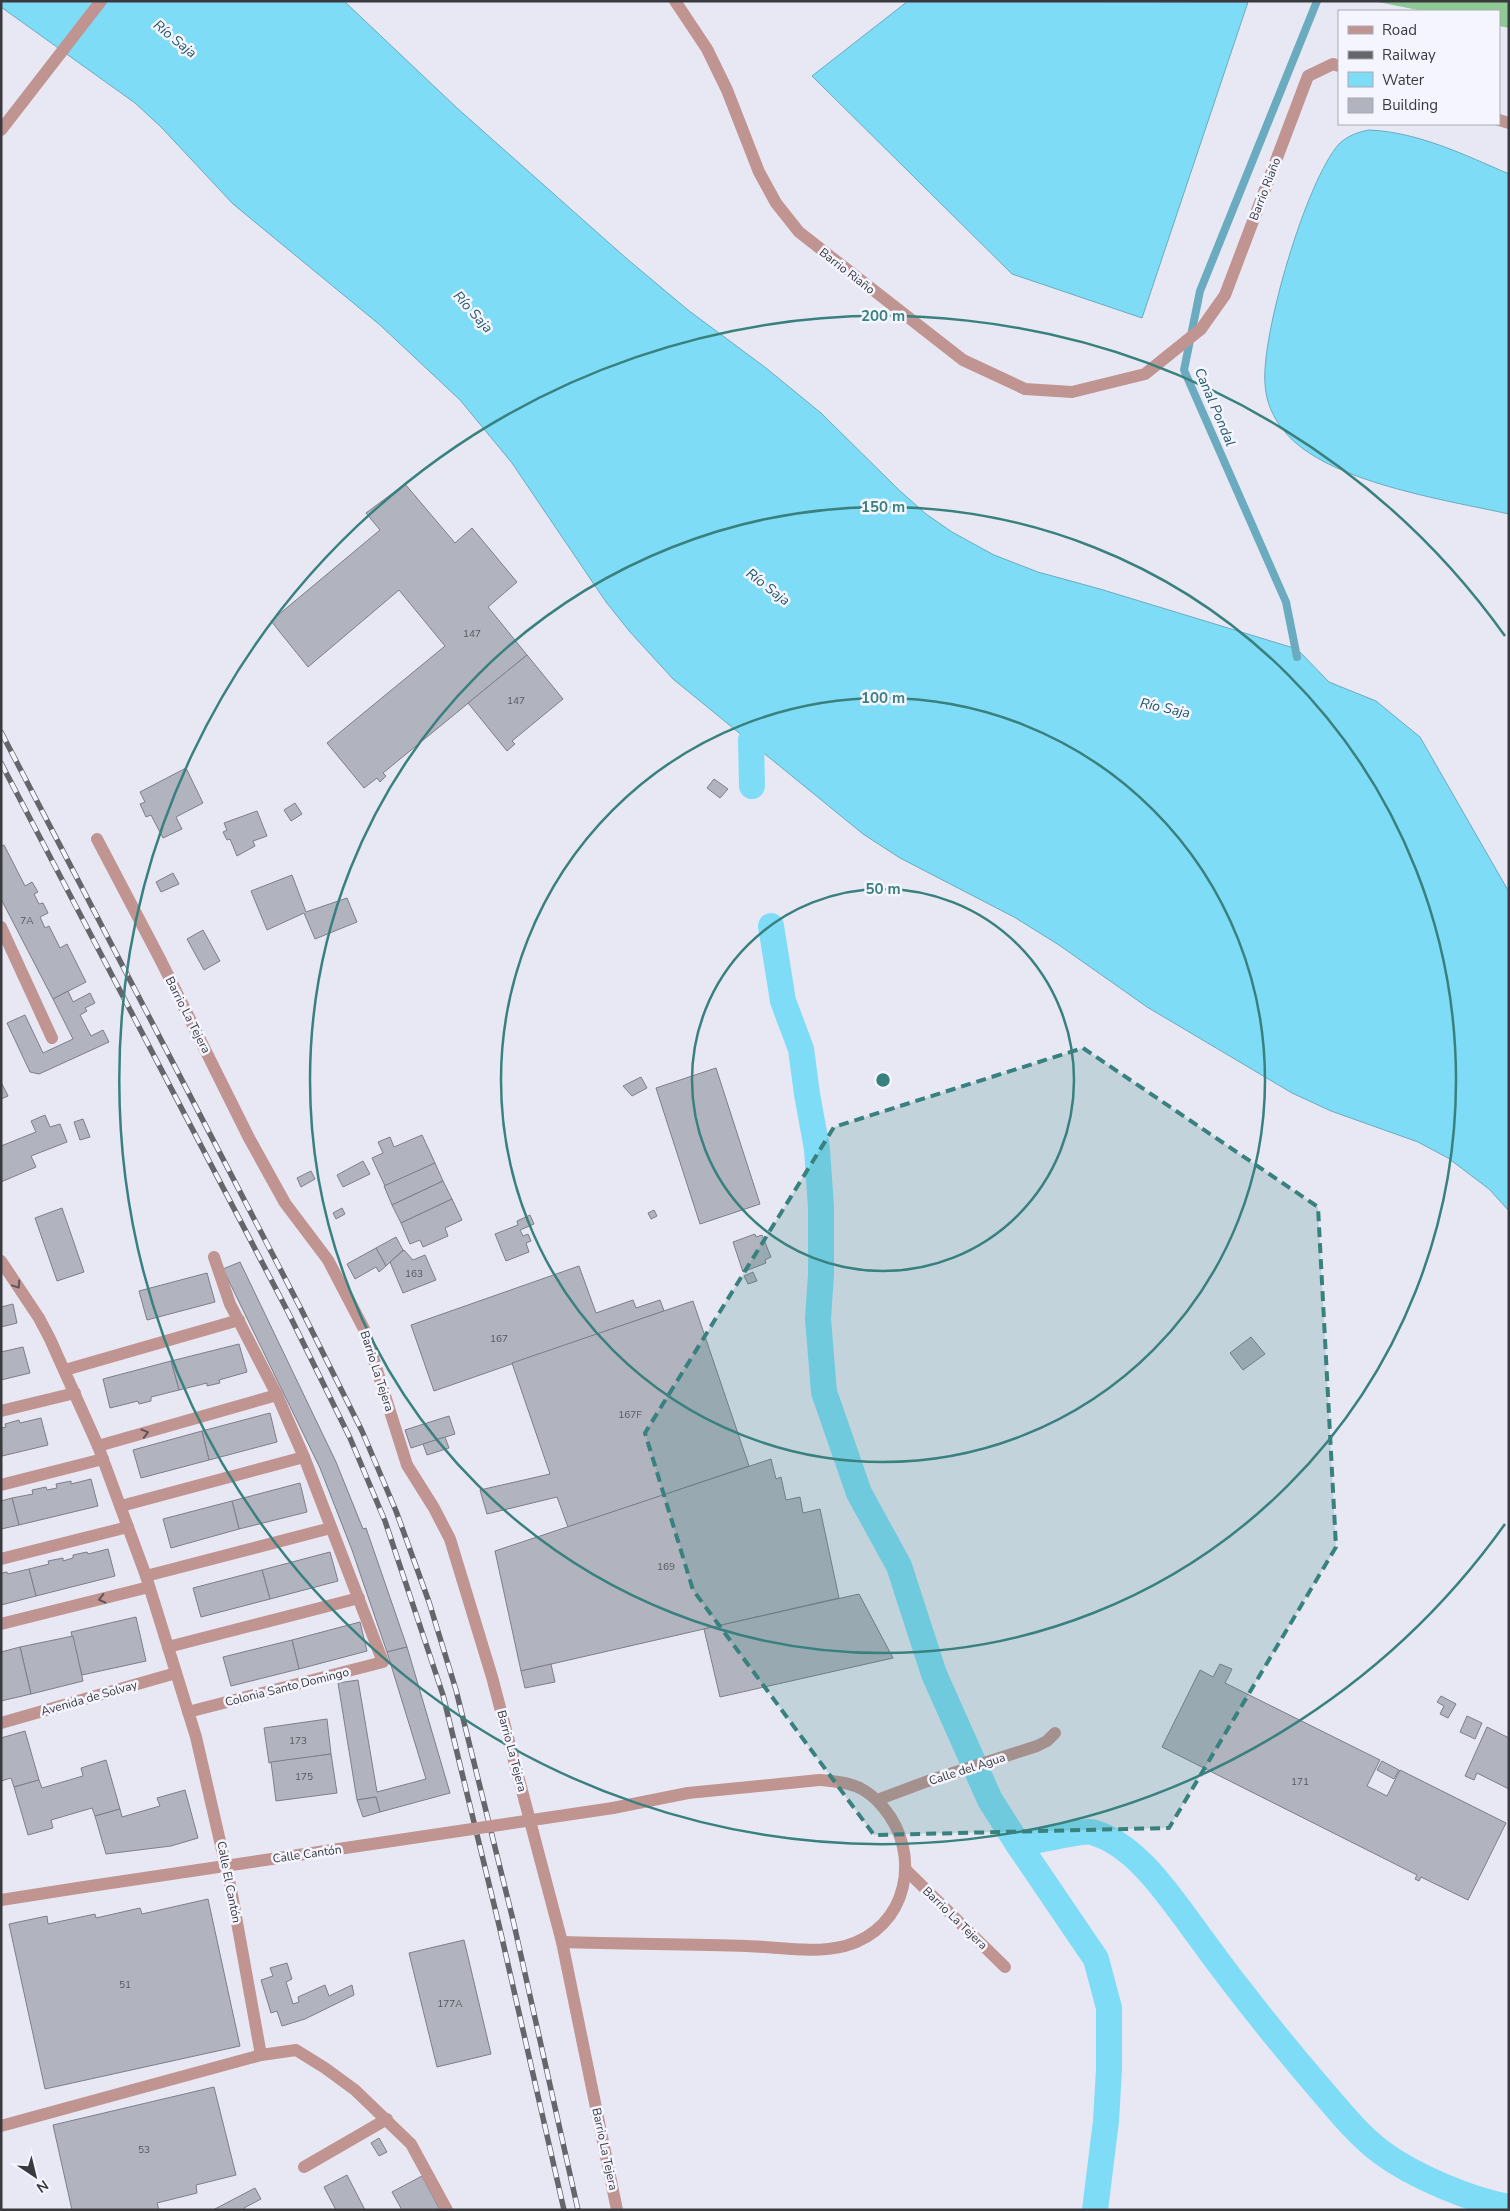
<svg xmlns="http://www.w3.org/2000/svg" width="1510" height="2211" font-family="'Nunito Sans',sans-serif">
<rect width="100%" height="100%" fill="#e7e8f4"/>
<polygon fill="#8dc992" points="1373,1 1509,1 1509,28 1499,26 1499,11 1423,11"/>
<g fill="#7fdcf6" stroke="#6aabbf">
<polygon points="1,1 344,1 457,108 626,258 688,310 766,368 821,413 899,490 926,514 952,532 994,555 1038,572 1100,589 1297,649 1329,682 1376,701 1420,737 1509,892 1509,1211 1489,1189 1448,1158 1418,1142 1331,1111 1292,1093 1147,1007 1059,945 1014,917 900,858 863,834 673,679 630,632 606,602 512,463 460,400 380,325 233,204 161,127 135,103 1,7"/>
<polygon points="908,1 1248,2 1142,318 1012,274 812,76"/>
<path d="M 1369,130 C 1418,132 1465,155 1509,174 L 1509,514 C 1446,500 1326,482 1285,432 C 1273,418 1266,402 1265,384 C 1261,335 1306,181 1339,144 C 1347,136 1358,132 1369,130 Z"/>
</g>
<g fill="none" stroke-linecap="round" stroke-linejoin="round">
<polyline stroke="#6aabbf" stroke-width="8" points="1297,657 1286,602 1184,370 1200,291 1317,1"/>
<g stroke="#7fdcf6" stroke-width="26">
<polyline points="751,740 752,786"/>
<polyline points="771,926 783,1001 801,1049 807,1094 817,1149 821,1208 821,1274 818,1319 824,1392 859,1493 899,1566 934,1674 990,1800 1018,1844 1096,1959 1109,2008 1109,2069 1106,2121 1095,2210"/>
<path d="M 1018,1844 C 1030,1842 1084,1830 1092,1832 C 1138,1845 1172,1900 1199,1936 C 1236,1987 1275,2036 1316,2084 C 1336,2107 1356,2133 1381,2152 C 1413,2176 1470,2200 1509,2207"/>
</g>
</g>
<g fill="#b1b3be" stroke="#7d7e89">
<polygon points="405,484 455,543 472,528 517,582 488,607 527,655 383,773 386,776 380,782 377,778 364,788 327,743 445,646 399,590 308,667 271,621 380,530 366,513"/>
<polygon points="527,655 563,699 512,741 515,744 507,751 468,703"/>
<polygon points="186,768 203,803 176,817 182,829 163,838 151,815 146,817 140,804 145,802 140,792"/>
<polygon points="714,779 728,789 720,798 707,788"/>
<polygon points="295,803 302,814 291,821 284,810"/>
<polygon points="257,811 267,836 253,841 255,846 237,856 230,839 227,840 223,832 227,830 224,823"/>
<polygon points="4,845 25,886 32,882 38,892 34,894 39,904 43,903 48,913 40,917 45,928 49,926 60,948 67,944 86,982 53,999 1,899 1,846"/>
<polygon points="173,873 179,884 161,892 156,882"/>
<polygon points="292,875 306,912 347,898 357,922 315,939 304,913 267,930 251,891"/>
<polygon points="203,930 220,961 204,970 187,939"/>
<polygon points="68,991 73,1002 90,993 95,1003 85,1008 87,1011 80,1015 91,1036 103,1030 109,1042 39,1074 30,1072 7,1023 25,1015 43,1053 73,1039 53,999"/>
<polygon points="716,1068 760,1204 700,1224 656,1088"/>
<polygon points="641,1077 647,1088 632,1096 623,1086"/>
<polygon points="1,1082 8,1096 1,1099"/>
<polygon points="45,1115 50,1127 60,1124 67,1142 31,1156 36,1167 1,1182 1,1146 36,1132 31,1121"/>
<polygon points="83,1119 90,1137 80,1140 74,1122"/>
<polygon points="422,1135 435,1163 385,1186 372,1158 383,1153 378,1142 390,1137 394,1147"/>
<polygon points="363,1161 370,1174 343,1187 337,1175"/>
<polygon points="435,1163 443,1181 392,1205 384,1186"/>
<polygon points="311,1171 315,1179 301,1187 297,1178"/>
<polygon points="443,1181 452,1199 401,1223 392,1205"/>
<polygon points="452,1199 462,1220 445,1228 448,1236 423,1247 420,1240 410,1244 401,1223"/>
<polygon points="62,1208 84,1272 57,1281 35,1218"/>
<polygon points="342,1208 345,1214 336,1219 333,1213"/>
<polygon points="654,1210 657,1216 651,1219 648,1213"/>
<polygon points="530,1215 534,1224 520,1230 523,1236 528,1234 531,1241 526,1243 529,1252 506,1261 495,1234 518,1225 517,1221"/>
<polygon points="755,1234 756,1237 762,1235 771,1257 765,1260 766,1263 743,1272 733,1242"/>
<polygon points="396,1237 403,1250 386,1266 376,1248"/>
<polygon points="376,1248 386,1266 379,1272 376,1267 355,1279 347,1264"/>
<polygon points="404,1250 413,1260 425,1255 436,1280 403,1293 390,1262"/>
<polygon points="240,1262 336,1462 363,1529 366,1528 407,1647 387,1652 352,1550 320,1468 223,1269"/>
<polygon points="579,1266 596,1313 633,1300 636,1308 660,1300 664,1311 434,1391 411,1325"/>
<polygon points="753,1272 757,1281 748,1284 744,1276"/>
<polygon points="207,1273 215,1302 147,1320 139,1291"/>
<polygon points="693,1301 749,1466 568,1527 557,1497 487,1514 480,1490 550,1474 512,1363"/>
<polygon points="13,1304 17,1323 1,1327 1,1307"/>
<polygon points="1251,1337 1265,1354 1243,1370 1230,1353"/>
<polygon points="239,1344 247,1372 219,1380 220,1383 207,1386 207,1383 179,1390 171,1361"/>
<polygon points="23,1347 30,1373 1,1380 1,1352"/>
<polygon points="171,1361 179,1390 151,1397 151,1401 139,1404 138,1401 110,1408 103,1379"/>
<polygon points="270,1413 277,1442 209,1460 202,1431"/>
<polygon points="449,1416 455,1434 411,1448 405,1430"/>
<polygon points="41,1418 48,1445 2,1456 1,1428 6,1427 5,1424 19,1420 20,1423"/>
<polygon points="202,1431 209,1460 141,1478 133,1450"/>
<polygon points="445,1437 449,1448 427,1455 423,1444"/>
<polygon points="771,1459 776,1479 781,1477 786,1500 800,1497 803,1513 820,1509 839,1598 521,1671 495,1551"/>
<polygon points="91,1479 98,1506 19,1525 12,1498 33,1494 32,1490 46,1487 47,1490 57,1488 56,1484 71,1481 71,1484"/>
<polygon points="300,1483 307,1512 239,1529 232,1501"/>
<polygon points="12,1498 19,1525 1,1529 1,1501"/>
<polygon points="232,1501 239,1529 171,1548 163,1519"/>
<polygon points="108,1549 115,1576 36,1596 29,1569 49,1564 48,1561 63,1558 63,1561 73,1558 73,1555 87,1552 88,1554"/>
<polygon points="330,1552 338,1581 270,1599 262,1570"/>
<polygon points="29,1569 36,1596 1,1605 1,1573 7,1572 8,1574"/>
<polygon points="262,1570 270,1599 201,1617 193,1588"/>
<polygon points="859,1594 893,1658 720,1697 704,1629"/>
<polygon points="136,1617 146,1661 82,1675 71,1632"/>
<polygon points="360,1622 367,1651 299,1669 292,1640"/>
<polygon points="73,1636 83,1681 31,1694 20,1647"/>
<polygon points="292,1640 299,1669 231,1686 223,1657"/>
<polygon points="20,1647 31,1694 1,1701 1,1652"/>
<polygon points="407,1647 450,1793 380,1812 376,1797 357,1800 338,1683 358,1680 377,1792 426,1779 387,1652"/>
<polygon points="551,1664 555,1682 525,1688 521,1671"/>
<polygon points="1220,1664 1232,1669 1225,1683 1380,1760 1367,1786 1387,1796 1400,1770 1506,1823 1468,1900 1421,1877 1419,1881 1415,1879 1417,1875 1162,1747 1200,1670 1213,1677"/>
<polygon points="1441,1696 1456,1704 1448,1718 1440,1714 1444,1706 1437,1702"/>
<polygon points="1467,1716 1482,1723 1475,1739 1460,1732"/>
<polygon points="327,1719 331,1754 269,1763 264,1728"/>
<polygon points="1487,1727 1509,1738 1509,1789 1477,1773 1474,1780 1465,1776"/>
<polygon points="25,1731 39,1780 14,1787 11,1778 1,1781 1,1738"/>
<polygon points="331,1754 337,1793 276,1801 271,1762"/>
<polygon points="106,1760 120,1809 95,1816 92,1808 51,1820 53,1828 28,1835 14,1787 39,1780 42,1788 83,1776 81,1768"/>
<polygon points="1382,1761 1399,1770 1394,1779 1377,1770"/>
<polygon points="185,1790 198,1838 171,1846 106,1854 95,1816 120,1809 122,1817 160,1806 157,1798"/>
<polygon points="376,1797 380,1812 363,1817 357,1800"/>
<polygon points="208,1899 240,2046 45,2089 9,1924 47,1916 48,1924 95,1914 96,1918 140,1908 142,1914"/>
<polygon points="464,1940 491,2054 437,2067 409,1953"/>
<polygon points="287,1963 292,1979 286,1982 293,2004 299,2002 298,1997 325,1985 329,1996 352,1985 354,1995 305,2019 282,2026 277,2011 271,2013 261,1980 273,1976 270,1968"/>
<polygon points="214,2087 236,2175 196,2185 197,2193 157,2203 159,2210 72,2210 53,2125"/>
<polygon points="379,2138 387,2152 379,2156 371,2143"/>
<polygon points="347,2175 349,2179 365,2210 336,2210 326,2191 324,2187"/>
<polygon points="422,2176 440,2210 402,2210 392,2192"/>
<polygon points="255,2188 261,2199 244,2208 245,2210 213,2210"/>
</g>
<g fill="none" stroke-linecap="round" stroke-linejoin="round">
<g stroke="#c09491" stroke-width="12">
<polyline points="675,1 707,49 727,90 759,172 776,203 799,232 963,360 1025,389 1072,392 1145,374 1201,329 1225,295 1308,76 1333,64 1339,66"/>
<polyline points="1499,120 1509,123"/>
<polyline points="1,130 101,1"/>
<polyline points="97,839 160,959 249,1138 285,1203 328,1260 364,1329 407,1465 434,1508 450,1539 492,1677 562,1942 617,2210"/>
<polyline points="1,927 52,1038"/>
<polyline points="1,1261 39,1318 50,1339 98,1446 146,1576 196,1737 231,1889 261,2055"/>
<polyline points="65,1370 239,1320"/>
<polyline points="1,1411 75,1393"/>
<polyline points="98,1446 277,1395"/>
<polyline points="1,1485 103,1459"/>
<polyline points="121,1506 304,1457"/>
<polyline points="1,1559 128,1527"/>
<polyline points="146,1576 331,1528"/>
<polyline points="1,1624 149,1587"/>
<polyline points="168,1647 359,1598"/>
<polyline points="188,1712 383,1662 304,1457 277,1395 230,1304 214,1257"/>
<polyline points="1,1723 176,1673"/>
<polyline points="877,1800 928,1781 1037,1746 1047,1741 1055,1733"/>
<polyline points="905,1869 1005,1967"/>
<polyline points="1,1900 84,1887"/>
<path d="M 562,1942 C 623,1944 685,1944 747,1946 C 779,1947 813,1954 845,1946 C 908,1929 923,1854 883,1807 C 877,1800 868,1792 860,1788 C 847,1782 832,1781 819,1780 L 688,1793 L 613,1808"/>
<polyline points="1,2126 261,2055 296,2050 325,2068 355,2090 411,2144 447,2210"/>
<polyline points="304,2167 387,2119"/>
</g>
<defs>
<g id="rail">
<polyline points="1,732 301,1309 362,1431 396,1511 429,1602 456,1690 513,1920 578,2210"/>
<polyline points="1,763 288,1312 350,1438 385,1521 443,1695 499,1925 564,2210"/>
</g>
</defs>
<use href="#rail" stroke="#65666c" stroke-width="5.5"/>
<use href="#rail" stroke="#f4f5ff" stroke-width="4" stroke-dasharray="11" stroke-linecap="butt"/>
<polyline stroke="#c09491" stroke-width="12" points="84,1887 613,1808"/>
</g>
<defs><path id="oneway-chevron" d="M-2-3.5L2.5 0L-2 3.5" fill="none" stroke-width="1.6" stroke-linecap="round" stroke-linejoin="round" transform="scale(1.25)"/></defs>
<g stroke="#625457">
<use href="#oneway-chevron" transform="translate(17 1285) rotate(56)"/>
<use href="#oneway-chevron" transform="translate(145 1433) rotate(-16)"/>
<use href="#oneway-chevron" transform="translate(102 1599) rotate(166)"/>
</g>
<path fill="#39817e" fill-opacity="0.2" stroke="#39817e" stroke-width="4" stroke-dasharray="10 6" stroke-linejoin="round" d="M 1083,1048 L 1318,1207 L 1336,1547 L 1169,1828 L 874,1835 L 693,1590 L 645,1433 L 834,1127 Z"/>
<g fill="none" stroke="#39817e" stroke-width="2.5">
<circle cx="883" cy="1080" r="191"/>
<circle cx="883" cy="1080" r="382"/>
<circle cx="883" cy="1080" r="573"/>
<path d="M1505 1524A764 764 0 1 1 1505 636"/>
</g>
<g text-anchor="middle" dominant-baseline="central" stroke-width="5" stroke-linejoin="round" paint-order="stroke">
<g font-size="10" fill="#57585e">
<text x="472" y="634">147</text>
<text x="516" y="701">147</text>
<text x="27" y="921">7A</text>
<text x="414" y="1274">163</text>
<text x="499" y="1339">167</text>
<text x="630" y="1415">167F</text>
<text x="666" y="1567">169</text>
<text x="298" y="1741">173</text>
<text x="304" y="1777">175</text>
<text x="1300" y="1782">171</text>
<text x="125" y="1985">51</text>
<text x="450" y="2004">177A</text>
<text x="144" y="2150">53</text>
</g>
<g font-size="12" fill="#39393e" stroke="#f4f5ff">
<text transform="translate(1265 189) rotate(-69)">Barrio Riaño</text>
<text transform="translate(847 271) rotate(38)">Barrio Riaño</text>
<text transform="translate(188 1015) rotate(63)">Barrio La Tejera</text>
<text transform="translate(377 1371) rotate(72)">Barrio La Tejera</text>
<text transform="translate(287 1687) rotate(-14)">Colonia Santo Domingo</text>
<text transform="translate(89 1698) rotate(-16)">Avenida de Solvay</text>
<text transform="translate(512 1751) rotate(75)">Barrio La Tejera</text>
<text transform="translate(967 1769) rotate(-18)">Calle del Agua</text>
<text transform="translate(307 1854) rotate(-8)">Calle Cantón</text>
<text transform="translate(229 1882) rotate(79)">Calle El Cantón</text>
<text transform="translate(955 1918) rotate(44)">Barrio La Tejera</text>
<text transform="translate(605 2149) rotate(78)">Barrio La Tejera</text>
</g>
<g font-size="14" font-style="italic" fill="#245866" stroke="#f4f5ff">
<text transform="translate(175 39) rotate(39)">Río Saja</text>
<text transform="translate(473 312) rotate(48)">Río Saja</text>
<text transform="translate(1215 407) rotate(67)">Canal Pondal</text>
<text transform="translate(768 587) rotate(38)">Río Saja</text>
<text transform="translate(1165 708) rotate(12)">Río Saja</text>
</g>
</g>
<circle cx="883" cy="1080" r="8" fill="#39817e" stroke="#f4f5ff" stroke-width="2.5"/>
<g font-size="15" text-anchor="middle" font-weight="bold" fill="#39817e" stroke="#f4f5ff" stroke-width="5" stroke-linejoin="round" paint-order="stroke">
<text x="883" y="321">200 m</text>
<text x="883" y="512">150 m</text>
<text x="883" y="703">100 m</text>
<text x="883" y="894">50 m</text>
</g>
<rect width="1510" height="2211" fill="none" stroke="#39393e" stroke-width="5"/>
<rect x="1338" y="10" width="162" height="115" fill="#f4f5ff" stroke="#a9aab2"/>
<rect x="1348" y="26" width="25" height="8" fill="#c09491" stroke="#a9aab2"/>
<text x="1382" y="35" font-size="15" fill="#39393e">Road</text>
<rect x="1348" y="51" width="25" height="8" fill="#65666c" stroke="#a9aab2"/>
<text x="1382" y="60" font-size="15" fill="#39393e">Railway</text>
<rect x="1348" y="72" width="25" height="15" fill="#7fdcf6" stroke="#a9aab2"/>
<text x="1382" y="85" font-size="15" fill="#39393e">Water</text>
<rect x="1348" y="98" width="25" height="15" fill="#b1b3be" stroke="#a9aab2"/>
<text x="1382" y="110" font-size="15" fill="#39393e">Building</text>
<g transform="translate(35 2176) rotate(145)" stroke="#f4f5ff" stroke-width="4" paint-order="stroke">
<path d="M0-4L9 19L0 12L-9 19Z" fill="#39393e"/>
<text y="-8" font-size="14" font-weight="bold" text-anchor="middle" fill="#39393e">N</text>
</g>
</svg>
